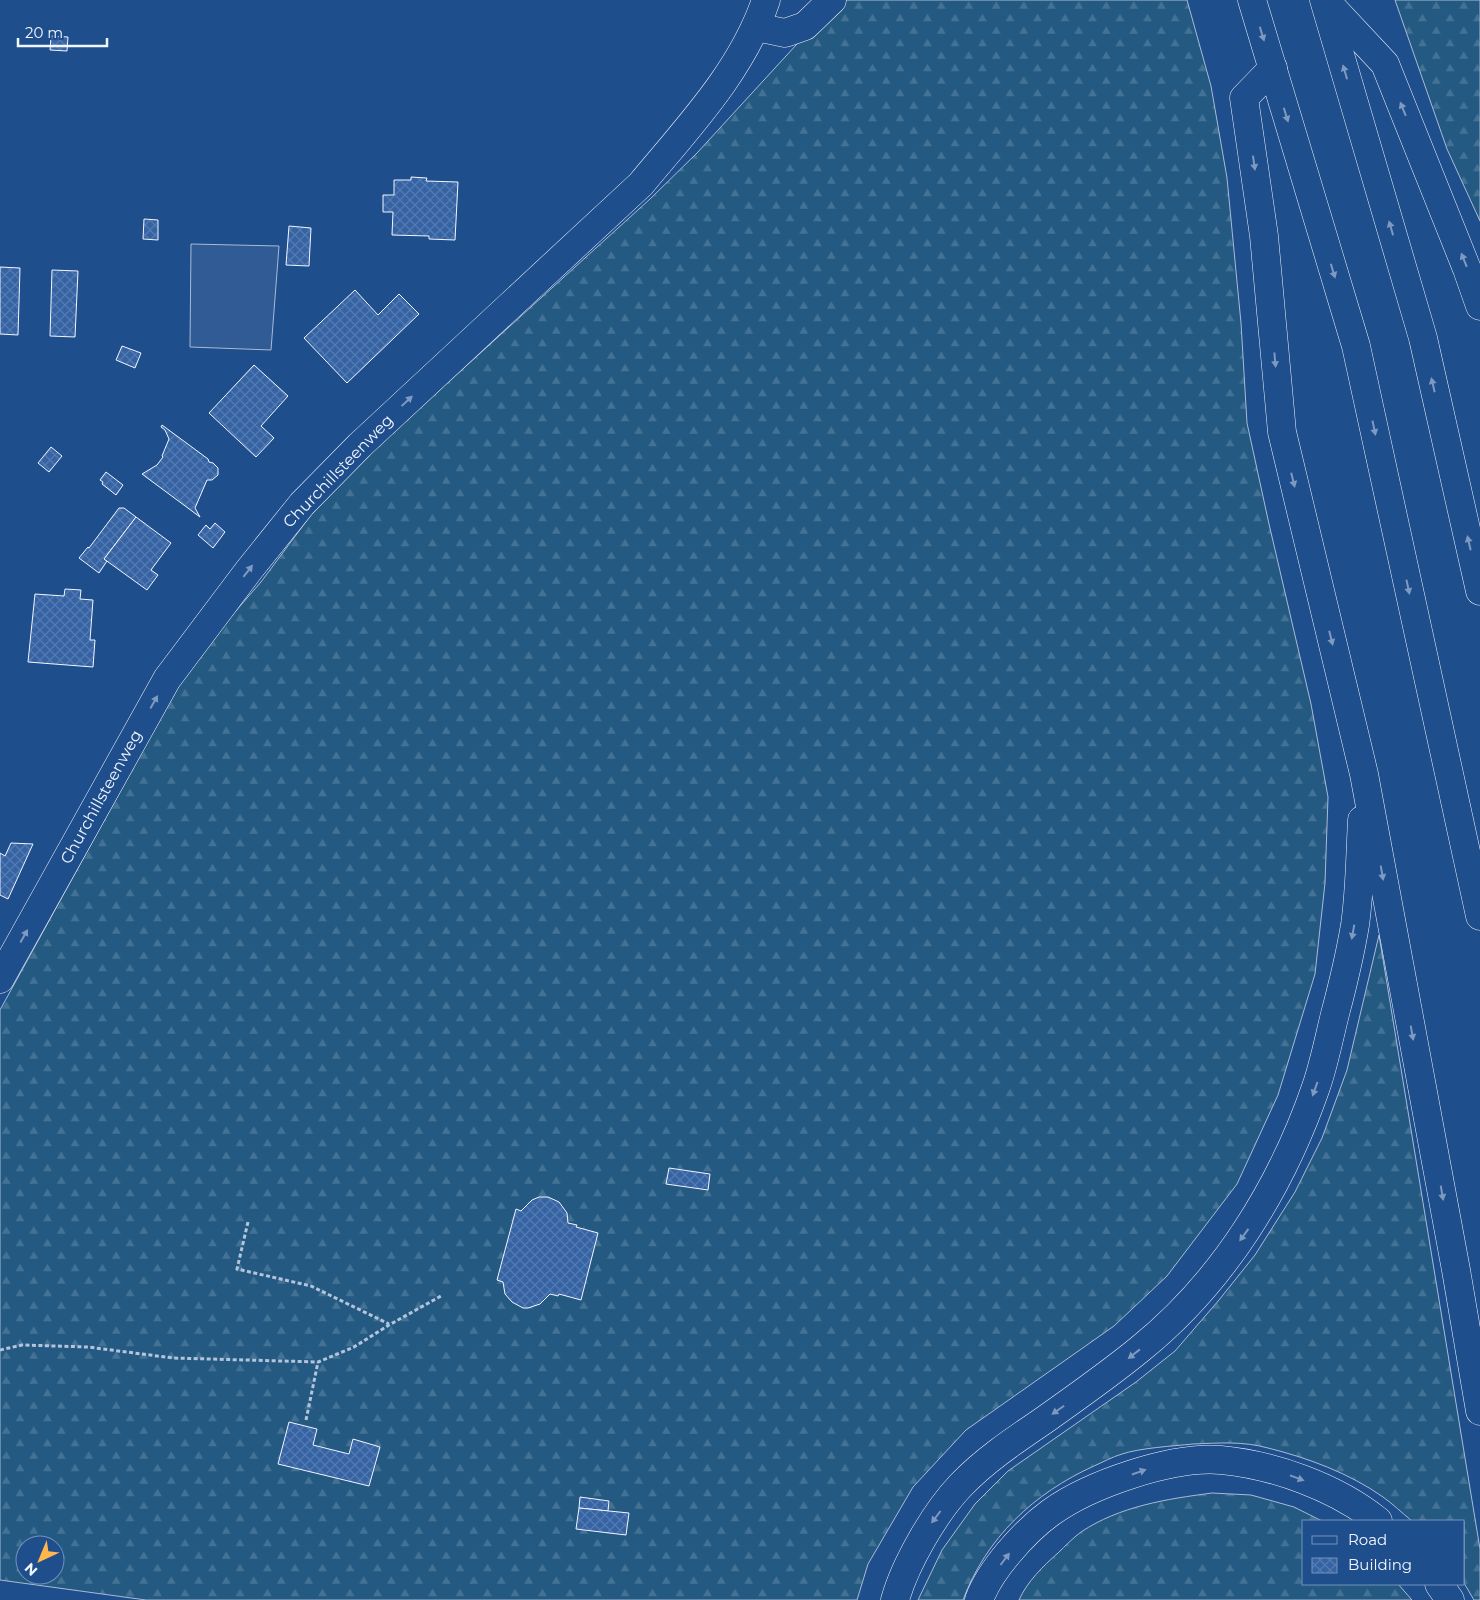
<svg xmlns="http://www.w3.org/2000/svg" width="1480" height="1600" font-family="Montserrat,sans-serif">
<defs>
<pattern id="forest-firs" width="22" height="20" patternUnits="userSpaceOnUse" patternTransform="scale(1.25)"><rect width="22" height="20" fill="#245a82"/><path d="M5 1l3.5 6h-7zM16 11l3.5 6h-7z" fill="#447295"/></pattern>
<pattern id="building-cross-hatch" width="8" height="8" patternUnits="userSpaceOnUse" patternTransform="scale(1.25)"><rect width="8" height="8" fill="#3563a3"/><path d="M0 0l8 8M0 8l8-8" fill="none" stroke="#537ab1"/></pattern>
</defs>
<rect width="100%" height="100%" fill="#1f4e8c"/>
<g fill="url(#forest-firs)" stroke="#a8bbd7" fill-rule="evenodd">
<path d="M 846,0 L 1187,0 L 1211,86 L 1227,178 L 1241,323 L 1247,423 L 1269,524 L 1311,704 L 1328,797 L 1325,883 L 1315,974 L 1278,1095 L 1237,1184 L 1167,1276 L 1114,1326 L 966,1430 L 913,1487 L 868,1564 L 857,1600 L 146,1600 L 0,1580 L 0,1010 L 177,688 L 213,637 L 261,582 L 311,515 L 369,454 L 650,199 L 697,153 L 808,32 ZM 25,1545 L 55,1545 L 55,1575 L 25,1575 Z"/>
<polygon points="1395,0 1480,0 1480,221 1447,149"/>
<path d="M 1379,935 L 1480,1549 L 1480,1600 L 1474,1600 L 1464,1583 L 1464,1521 L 1412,1521 C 1402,1513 1393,1504 1383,1497 C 1349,1473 1308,1458 1268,1448 C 1243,1441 1219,1443 1193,1444 C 1173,1446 1140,1448 1122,1454 C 1112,1457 1103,1462 1094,1466 C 1034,1493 986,1538 963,1600 L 918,1600 L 942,1550 L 975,1504 L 1008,1471 L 1136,1382 L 1175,1351 L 1219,1300 L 1255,1255 L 1295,1192 L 1322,1138 L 1347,1070 Z"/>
<path d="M 1212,1493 L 1251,1495 L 1294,1507 L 1322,1521 L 1304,1521 L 1304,1584 L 1398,1584 L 1412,1600 L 1019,1600 C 1027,1582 1043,1566 1058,1553 C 1065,1546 1073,1538 1081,1532 C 1120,1506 1167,1499 1212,1493 Z"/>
</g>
<polygon fill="#305b95" stroke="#a8bbd7" points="191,244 279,246 271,350 190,347"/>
<g fill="url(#building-cross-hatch)" stroke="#f2f6ff">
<polygon points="51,36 68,37 67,51 50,50"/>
<polygon points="411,177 427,178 426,181 458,182 455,240 429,239 429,236 392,235 393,212 383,212 383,195 394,195 394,180 411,180"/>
<polygon points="144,219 158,220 158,240 143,239"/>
<polygon points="289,226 311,228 309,266 286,265"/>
<polygon points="0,267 20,268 18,335 0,334"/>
<polygon points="52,270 78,271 75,337 50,336"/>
<polygon points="355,290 378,315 399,294 419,314 347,383 304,338"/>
<polygon points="122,346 141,353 135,368 116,360"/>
<polygon points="254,365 288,396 261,426 274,438 256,457 209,413"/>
<polygon points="162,425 208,459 209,462 213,463 218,468 218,475 212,480 207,480 195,508 200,517 142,474 157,465 163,457 162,456 169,439 165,430 161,427"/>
<polygon points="51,447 62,456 49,472 38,463"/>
<polygon points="106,472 123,485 116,495 102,484 103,482 100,480"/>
<polygon points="119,508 124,508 136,517 104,559 107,561 99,573 79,558 88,547 89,548"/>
<polygon points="136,517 171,543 151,570 158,575 147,590 104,559"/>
<polygon points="215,523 225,532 213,548 198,535 206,525 210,529"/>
<polygon points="65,589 81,590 80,599 93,600 90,640 95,640 93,667 28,662 35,594 64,596"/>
<polygon points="11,843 33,844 8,899 0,895 0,853 5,856"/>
<polygon points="669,1168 710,1174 708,1190 666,1184"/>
<polygon points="539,1197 548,1197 559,1202 567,1213 568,1223 577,1225 576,1227 598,1233 581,1300 559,1294 558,1296 550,1294 540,1304 528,1308 523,1308 512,1302 505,1294 503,1282 497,1280 516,1209 521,1211 532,1200"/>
<polygon points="289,1422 317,1429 313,1445 349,1454 353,1439 380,1447 369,1486 278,1464"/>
<polygon points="580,1497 609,1501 608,1511 579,1508"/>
<polygon points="579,1508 629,1513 626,1535 576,1529"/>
</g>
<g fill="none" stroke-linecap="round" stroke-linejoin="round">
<defs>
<g id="minor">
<polyline points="756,27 785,33 805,26 832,0"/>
<path d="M 0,979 L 167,679 L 249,570 L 302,504 L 360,445 L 641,184 C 688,127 742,71 766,0"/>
</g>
<g id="highway">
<polyline points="1252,0 1356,346 1480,916"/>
<polyline points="1324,0 1423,338 1480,591"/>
<polyline points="1328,3 1385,64 1467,269 1480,306"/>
<polyline points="1273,68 1244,98 1264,236 1282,432 1364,774 1456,1270 1480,1411"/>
<polyline points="1439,1584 1450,1600"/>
<path d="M 895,1600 C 905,1564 935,1512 961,1485 C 984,1461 1012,1442 1040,1423 C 1074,1399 1107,1376 1140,1349 C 1223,1282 1281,1188 1316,1087 C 1324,1064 1329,1038 1335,1014 C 1343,984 1350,955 1355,925 C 1360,890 1360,855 1362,820"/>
<path d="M 979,1600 C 990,1570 1024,1532 1050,1513 C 1090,1484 1172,1456 1221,1460 C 1274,1465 1336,1487 1378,1521"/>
</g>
</defs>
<use href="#minor" stroke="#f2f6ff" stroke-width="29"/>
<use href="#highway" stroke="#f2f6ff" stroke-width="29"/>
<g stroke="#b3c4dc" stroke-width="3" stroke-dasharray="4 2.5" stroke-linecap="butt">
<polyline points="248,1222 237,1269 311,1286 389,1324"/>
<polyline points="0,1350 22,1345 88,1347 173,1358 318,1362 354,1347 389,1325 441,1296"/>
<polyline points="306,1420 318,1362"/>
</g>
<use href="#minor" stroke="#1f4e8c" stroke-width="28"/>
<use href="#highway" stroke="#1f4e8c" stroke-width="28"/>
</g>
<defs><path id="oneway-solid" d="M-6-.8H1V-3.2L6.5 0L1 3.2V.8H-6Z" transform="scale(1.25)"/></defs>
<g fill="#7e9ac0">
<use href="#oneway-solid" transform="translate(1262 34) rotate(73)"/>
<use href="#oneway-solid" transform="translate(1345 72) rotate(-106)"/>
<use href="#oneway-solid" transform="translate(1403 109) rotate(-112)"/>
<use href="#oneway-solid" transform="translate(1286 115) rotate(73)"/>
<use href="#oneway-solid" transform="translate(1254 163) rotate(82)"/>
<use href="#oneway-solid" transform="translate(1391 228) rotate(-106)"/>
<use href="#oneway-solid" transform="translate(1464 260) rotate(-112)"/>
<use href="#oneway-solid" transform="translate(1333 271) rotate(73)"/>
<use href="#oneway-solid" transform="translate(1275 360) rotate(85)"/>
<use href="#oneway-solid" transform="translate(1433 385) rotate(-103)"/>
<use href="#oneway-solid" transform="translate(407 401) rotate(-43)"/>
<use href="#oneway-solid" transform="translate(1374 428) rotate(78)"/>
<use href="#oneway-solid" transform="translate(1293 480) rotate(76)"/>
<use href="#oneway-solid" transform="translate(1469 543) rotate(-103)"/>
<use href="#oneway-solid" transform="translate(248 571) rotate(-52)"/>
<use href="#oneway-solid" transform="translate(1408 587) rotate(78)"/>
<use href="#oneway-solid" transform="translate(1331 638) rotate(76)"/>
<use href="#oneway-solid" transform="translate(154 702) rotate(-61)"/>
<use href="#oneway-solid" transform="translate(1382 873) rotate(80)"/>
<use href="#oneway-solid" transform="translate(1353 932) rotate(100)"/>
<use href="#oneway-solid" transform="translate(24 936) rotate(-61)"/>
<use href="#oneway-solid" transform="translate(1412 1033) rotate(80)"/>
<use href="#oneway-solid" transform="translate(1315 1089) rotate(110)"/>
<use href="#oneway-solid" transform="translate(1442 1193) rotate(80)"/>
<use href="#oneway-solid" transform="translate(1244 1235) rotate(126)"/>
<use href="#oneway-solid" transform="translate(1134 1354) rotate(142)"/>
<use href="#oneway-solid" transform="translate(1058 1410) rotate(145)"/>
<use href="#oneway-solid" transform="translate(1139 1472) rotate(-19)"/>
<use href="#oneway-solid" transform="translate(1297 1478) rotate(20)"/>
<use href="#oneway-solid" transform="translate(936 1517) rotate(127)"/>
<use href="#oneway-solid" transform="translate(1005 1559) rotate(-53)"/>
</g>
<g text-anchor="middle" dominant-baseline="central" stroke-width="4" stroke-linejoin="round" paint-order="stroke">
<g font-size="16" fill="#f2f6ff" stroke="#1f4e8c">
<text transform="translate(338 471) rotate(-46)">Churchillsteenweg</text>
<text transform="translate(101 797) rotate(-61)">Churchillsteenweg</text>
</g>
</g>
<rect x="1302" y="1520" width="162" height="65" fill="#1f4e8c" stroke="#7391ba"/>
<rect x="1312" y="1536" width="25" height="8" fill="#1f4e8c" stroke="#7391ba"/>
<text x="1348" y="1545" font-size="15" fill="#f2f6ff">Road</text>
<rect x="1312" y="1558" width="25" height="15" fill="url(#building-cross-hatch)" stroke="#7391ba"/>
<text x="1348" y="1570" font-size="15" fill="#f2f6ff">Building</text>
<g transform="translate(40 1560) rotate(224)"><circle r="24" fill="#1f4e8c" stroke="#7391ba"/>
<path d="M0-4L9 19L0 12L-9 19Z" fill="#ffb74d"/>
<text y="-8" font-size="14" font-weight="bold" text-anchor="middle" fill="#f2f6ff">N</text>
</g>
<path d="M18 38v8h89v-8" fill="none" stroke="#f2f6ff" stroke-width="2.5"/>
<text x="25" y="38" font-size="15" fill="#f2f6ff" stroke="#1f4e8c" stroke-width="4" paint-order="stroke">20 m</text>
</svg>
